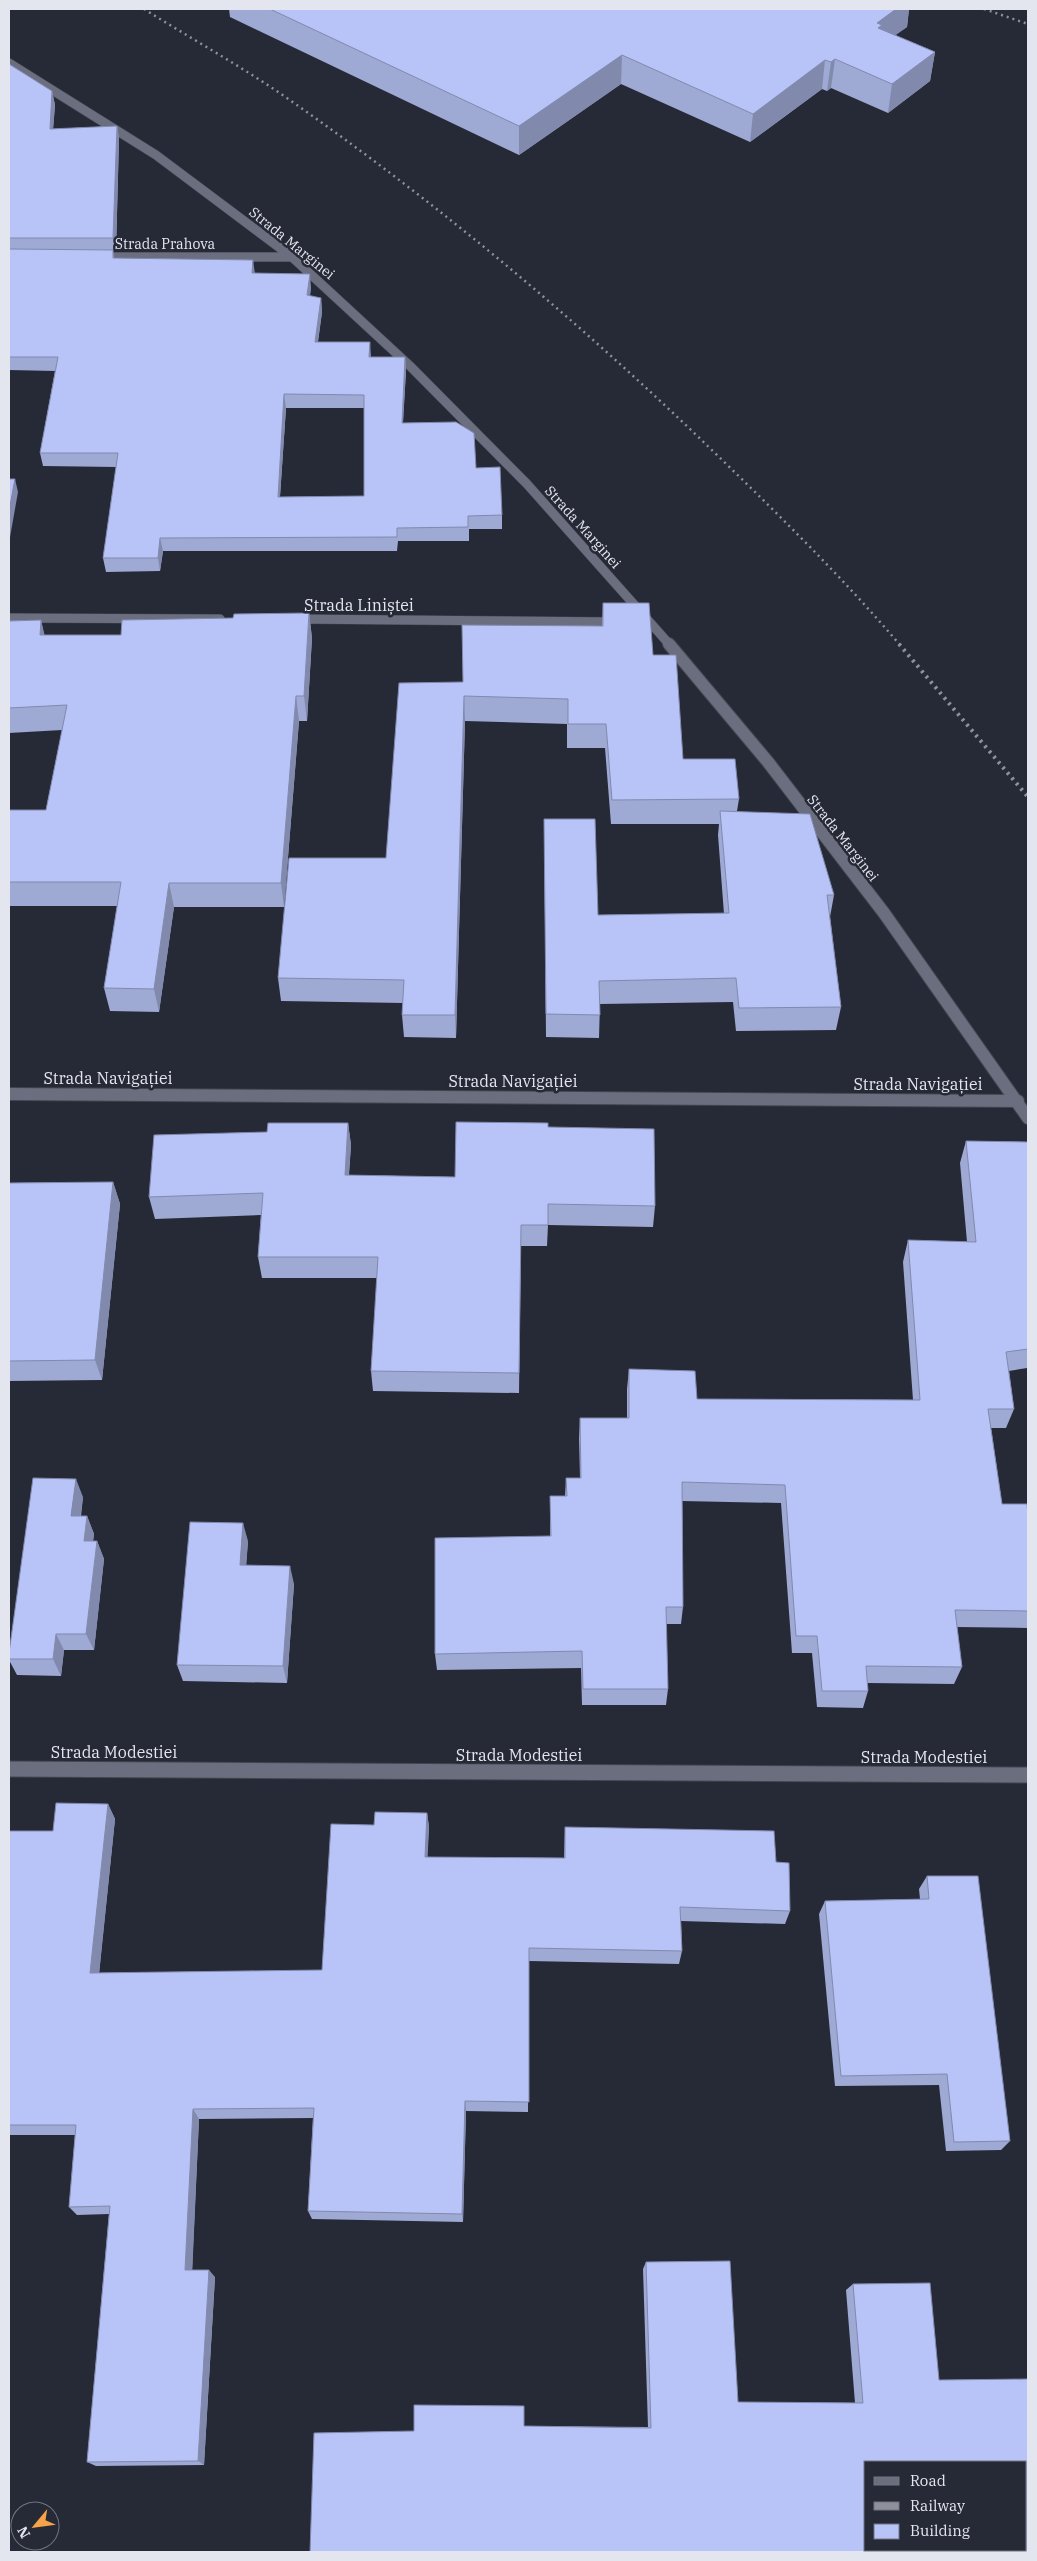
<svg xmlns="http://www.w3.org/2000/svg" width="1037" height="2561" font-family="'IBM Plex Serif',serif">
<rect width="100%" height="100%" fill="#262936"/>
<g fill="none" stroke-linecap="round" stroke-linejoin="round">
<defs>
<g id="minor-far2">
<polyline points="9,63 156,155 292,257 410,366 527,484 670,645"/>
<polyline points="99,257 292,257"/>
<polyline points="9,618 220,619"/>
<polyline points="295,619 620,622"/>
</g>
<g id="minor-far1">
<polyline points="669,644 768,762 884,913 1028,1118"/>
<polyline points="9,1094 1018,1101"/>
</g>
<polyline id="minor" points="9,1769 1028,1775"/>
</defs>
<use href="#minor-far2" stroke="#42454f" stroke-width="10"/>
<use href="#minor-far1" stroke="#42454f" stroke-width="14"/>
<use href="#minor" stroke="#42454f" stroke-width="17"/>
<use href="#minor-far2" stroke="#6a6e7e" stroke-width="9"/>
<use href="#minor-far1" stroke="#6a6e7e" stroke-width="12"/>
<use href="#minor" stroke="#6a6e7e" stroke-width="15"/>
<g stroke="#8e919c" stroke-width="2.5" stroke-dasharray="2 4" stroke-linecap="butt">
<path d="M 144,9 C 190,38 239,65 284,96 C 438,203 582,324 717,455 C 780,516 843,578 900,645"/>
<polyline points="984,9 1028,24"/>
</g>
<polyline stroke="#8e919c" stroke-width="4" stroke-dasharray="2.5 4.5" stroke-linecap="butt" points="899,644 1028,797"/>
</g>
<g fill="#9ea9d4" fill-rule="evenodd">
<polygon points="229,9 909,9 907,27 895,35 935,52 930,81 888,113 831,88 827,91 822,89 750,142 621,84 519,155 230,17"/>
<path d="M 9,64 L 52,91 L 55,105 L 53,129 L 117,126 L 119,139 L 116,251 L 113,251 L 114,258 L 255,273 L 311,287 L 310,296 L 321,298 L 322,312 L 318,342 L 371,357 L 405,357 L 406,371 L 403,423 L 476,468 L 502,515 L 502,529 L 469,529 L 469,541 L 398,541 L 397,551 L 163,551 L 160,571 L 106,572 L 103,558 L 116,467 L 43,466 L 40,453 L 55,371 L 9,370 ZM 286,408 L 364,408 L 364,496 L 280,497 Z"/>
<polygon points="603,603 653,655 683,759 739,799 737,811 834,895 830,917 841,1007 836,1030 736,1031 733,1002 600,1004 599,1038 546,1037 544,819 598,915 724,914 718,835 719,824 611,824 605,748 567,748 567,724 465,721 456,1038 404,1037 402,1015 403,1003 281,1001 278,978 386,858 463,682 602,626"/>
<polygon points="309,613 312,638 307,721 299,721 284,907 174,907 159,1012 110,1011 104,988 117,906 9,906 9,810 46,810 62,730 9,733 9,621 41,620 44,635 121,635 233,618"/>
<polygon points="348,1123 351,1145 349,1175 455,1177 548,1127 655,1206 653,1227 548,1225 547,1246 521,1246 519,1393 373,1391 371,1371 377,1278 262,1278 258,1257 261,1215 155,1219 149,1197 267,1132"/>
<polygon points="966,1141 1028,1142 1028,1364 1027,1368 1009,1371 1014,1409 1006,1428 991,1428 1002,1504 1028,1516 1028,1628 957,1627 962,1667 954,1684 868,1683 868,1691 863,1708 817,1707 812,1653 792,1653 781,1503 682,1501 683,1607 681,1624 666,1624 668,1689 666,1705 582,1705 581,1668 437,1670 435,1654 550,1536 550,1496 565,1496 566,1478 580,1478 579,1438 580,1418 627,1418 627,1389 629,1369 697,1399 913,1400 903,1262 908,1240 967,1242 960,1163"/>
<polygon points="113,1182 120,1204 102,1380 9,1381 9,1183"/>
<polygon points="83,1497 81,1516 87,1516 94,1534 93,1541 97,1541 104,1559 94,1650 64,1650 61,1676 17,1675 9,1660 9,1653"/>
<polygon points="248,1541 246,1565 294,1584 287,1683 183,1681 177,1665"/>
<polygon points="108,1804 115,1819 99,1973 322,1970 374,1825 427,1813 429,1827 427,1857 564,1858 565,1827 776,1862 790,1911 785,1924 681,1921 682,1951 679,1964 529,1961 528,2112 466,2111 463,2222 312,2219 308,2211 313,2118 199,2119 192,2270 215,2277 204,2465 96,2466 87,2462 109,2214 77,2215 69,2207 75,2135 9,2135 9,1831 53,1831"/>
<polygon points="927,1876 1010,2141 1001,2150 946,2151 939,2085 835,2086 819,1914 825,1901 920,1899 919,1889"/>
<polygon points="646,2262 738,2402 855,2403 846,2290 853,2284 939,2380 1028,2552 414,2431 524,2426 648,2427 643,2269"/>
</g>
<g fill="#8189ad">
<polygon points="896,9 909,9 907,27 879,47 877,23"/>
<polygon points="935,52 930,81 888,113 892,84"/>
<polygon points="622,55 621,84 519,155 519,126"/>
<polygon points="835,59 831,88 827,91 831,62"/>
<polygon points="825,60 822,89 750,142 753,114"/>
<polygon points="52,91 55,105 52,143 50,129"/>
<polygon points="117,126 119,139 116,251 113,238"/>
<polygon points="253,260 255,274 252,273"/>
<polygon points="310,274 311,287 308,309 307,295"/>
<polygon points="321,298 322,312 316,355 315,342"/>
<polygon points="370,342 371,356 370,371 369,357"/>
<polygon points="405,357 406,371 402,437 402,423"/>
<polygon points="284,394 286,408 279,510 278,497"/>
<polygon points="15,479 18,492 9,543 9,511"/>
<polygon points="160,538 163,551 160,571 158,558"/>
<polygon points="309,613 312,638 307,721 304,696"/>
<polygon points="41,620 47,645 40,635"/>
<polygon points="296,696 299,721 284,907 281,883"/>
<polygon points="464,696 465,721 456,1038 455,1015"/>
<polygon points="169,883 174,907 159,1012 154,989"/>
<polygon points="348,1123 351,1145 347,1197 345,1175"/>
<polygon points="113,1182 120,1204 102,1380 95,1360"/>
<polygon points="76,1479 83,1497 78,1534 71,1516"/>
<polygon points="87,1516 94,1534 91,1559 84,1541"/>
<polygon points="243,1523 248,1541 245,1583 240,1565"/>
<polygon points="97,1541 104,1559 94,1650 86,1634"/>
<polygon points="290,1566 294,1584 287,1683 283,1666"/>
<polygon points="56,1634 64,1650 61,1676 53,1659"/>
<polygon points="108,1804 115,1819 98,1985 90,1973"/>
<polygon points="427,1813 429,1827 427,1871 425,1857"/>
<polygon points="465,2101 466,2111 463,2222 462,2214"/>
<polygon points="193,2109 199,2119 192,2277 185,2270"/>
<polygon points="209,2270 215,2277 204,2465 198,2461"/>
</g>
<g fill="#b8c4f7" stroke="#8189ad" fill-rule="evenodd">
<polygon points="270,9 896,9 877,23 882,25 878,28 935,52 892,84 835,59 831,62 825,60 753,114 622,55 519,126"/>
<polygon points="9,64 52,91 50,129 117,126 113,238 9,238"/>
<path d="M 9,249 L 113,250 L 113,258 L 253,260 L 252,273 L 310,274 L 307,295 L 321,298 L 315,342 L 370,342 L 369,357 L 405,357 L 402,423 L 456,422 L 474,433 L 476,468 L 500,467 L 502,515 L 468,516 L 468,527 L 397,528 L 397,537 L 160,538 L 158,558 L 103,558 L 118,453 L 40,453 L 58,357 L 9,357 ZM 284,394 L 364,395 L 364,496 L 278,497 Z"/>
<polygon points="9,479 15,479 9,511"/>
<polygon points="603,603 649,603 653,655 676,655 683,759 735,759 739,799 612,800 606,724 568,724 568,699 464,696 455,1015 402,1015 404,980 278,978 289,858 386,858 399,683 463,682 462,625 603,626"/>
<polygon points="309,613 304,696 296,696 281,883 169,883 154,989 104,988 121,882 9,882 9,810 46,810 67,705 9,708 9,621 41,620 40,635 121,635 122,620 233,618 234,614"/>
<polygon points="720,811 810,814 834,895 827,895 841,1007 739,1008 736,978 599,981 600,1015 546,1014 544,819 595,819 598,915 729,913"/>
<polygon points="456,1122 548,1123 548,1127 654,1129 655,1206 548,1204 548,1225 521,1225 519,1373 371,1371 378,1257 258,1257 263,1193 149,1197 154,1135 267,1132 268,1123 348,1123 345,1175 455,1177"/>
<polygon points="966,1141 1028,1142 1028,1349 1006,1352 1014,1409 988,1409 1002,1504 1027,1504 1028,1516 1028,1611 955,1610 962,1667 866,1666 868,1691 822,1691 817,1636 796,1636 785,1485 682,1482 683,1607 666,1607 668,1689 583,1689 582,1651 435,1654 435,1538 551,1536 550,1496 567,1496 566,1478 581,1478 580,1418 629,1418 629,1369 695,1371 697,1399 920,1400 908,1240 976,1242"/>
<polygon points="113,1182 95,1360 9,1361 9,1183"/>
<polygon points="33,1478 76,1479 71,1516 87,1516 84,1541 97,1541 86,1634 56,1634 53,1659 9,1659 9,1653"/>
<polygon points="190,1522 243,1523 240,1565 290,1566 283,1666 177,1665"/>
<polygon points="56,1803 108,1804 90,1973 322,1970 331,1824 374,1825 375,1812 427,1813 425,1857 565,1858 565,1827 774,1831 776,1862 789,1863 790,1911 680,1907 682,1951 529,1948 529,2102 465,2101 462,2214 308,2211 314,2108 193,2109 185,2270 209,2270 198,2461 87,2462 110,2206 69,2207 76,2125 9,2125 9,1831 53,1831"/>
<polygon points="927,1876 978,1876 1010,2141 954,2142 947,2074 841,2076 825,1901 929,1899"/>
<path d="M 730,2261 L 738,2402 L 863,2403 L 853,2284 L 930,2283 L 939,2380 L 1028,2379 L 1028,2552 L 310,2552 L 314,2433 L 414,2431 L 414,2405 L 524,2406 L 524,2426 L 651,2428 L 646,2262 ZM 866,2462 L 1026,2462 L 1026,2550 L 866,2550 Z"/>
</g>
<g text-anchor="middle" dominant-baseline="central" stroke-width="5" stroke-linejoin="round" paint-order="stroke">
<g font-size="14" fill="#e4e6ef" stroke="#262936">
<text transform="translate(292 243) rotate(39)">Strada Marginei</text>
<text x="165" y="244">Strada Prahova</text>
<text transform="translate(583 527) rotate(48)">Strada Marginei</text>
<text transform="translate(843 838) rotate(52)">Strada Marginei</text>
</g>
<g font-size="16" fill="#e4e6ef" stroke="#262936">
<text x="359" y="605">Strada Liniștei</text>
<text x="108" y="1078">Strada Navigației</text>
<text x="513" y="1081">Strada Navigației</text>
<text x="918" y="1084">Strada Navigației</text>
<text x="114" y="1752">Strada Modestiei</text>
<text x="519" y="1755">Strada Modestiei</text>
<text x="924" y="1757">Strada Modestiei</text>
</g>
</g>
<rect width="1037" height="2561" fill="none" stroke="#e4e6ef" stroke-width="20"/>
<rect x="864" y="2461" width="162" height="90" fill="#262936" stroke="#727580"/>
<rect x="874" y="2477" width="25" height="8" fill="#6a6e7e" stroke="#727580"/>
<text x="910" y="2486" font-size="15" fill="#e4e6ef">Road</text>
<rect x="874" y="2502" width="25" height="8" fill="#8e919c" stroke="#727580"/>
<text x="910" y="2511" font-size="15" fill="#e4e6ef">Railway</text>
<rect x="874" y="2524" width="25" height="15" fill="#b8c4f7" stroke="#727580"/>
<text x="910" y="2536" font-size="15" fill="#e4e6ef">Building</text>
<g transform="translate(35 2526) rotate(241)"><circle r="24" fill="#262936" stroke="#727580"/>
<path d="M0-4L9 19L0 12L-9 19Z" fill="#f6a248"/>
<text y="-8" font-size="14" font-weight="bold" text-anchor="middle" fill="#e4e6ef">N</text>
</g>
</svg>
